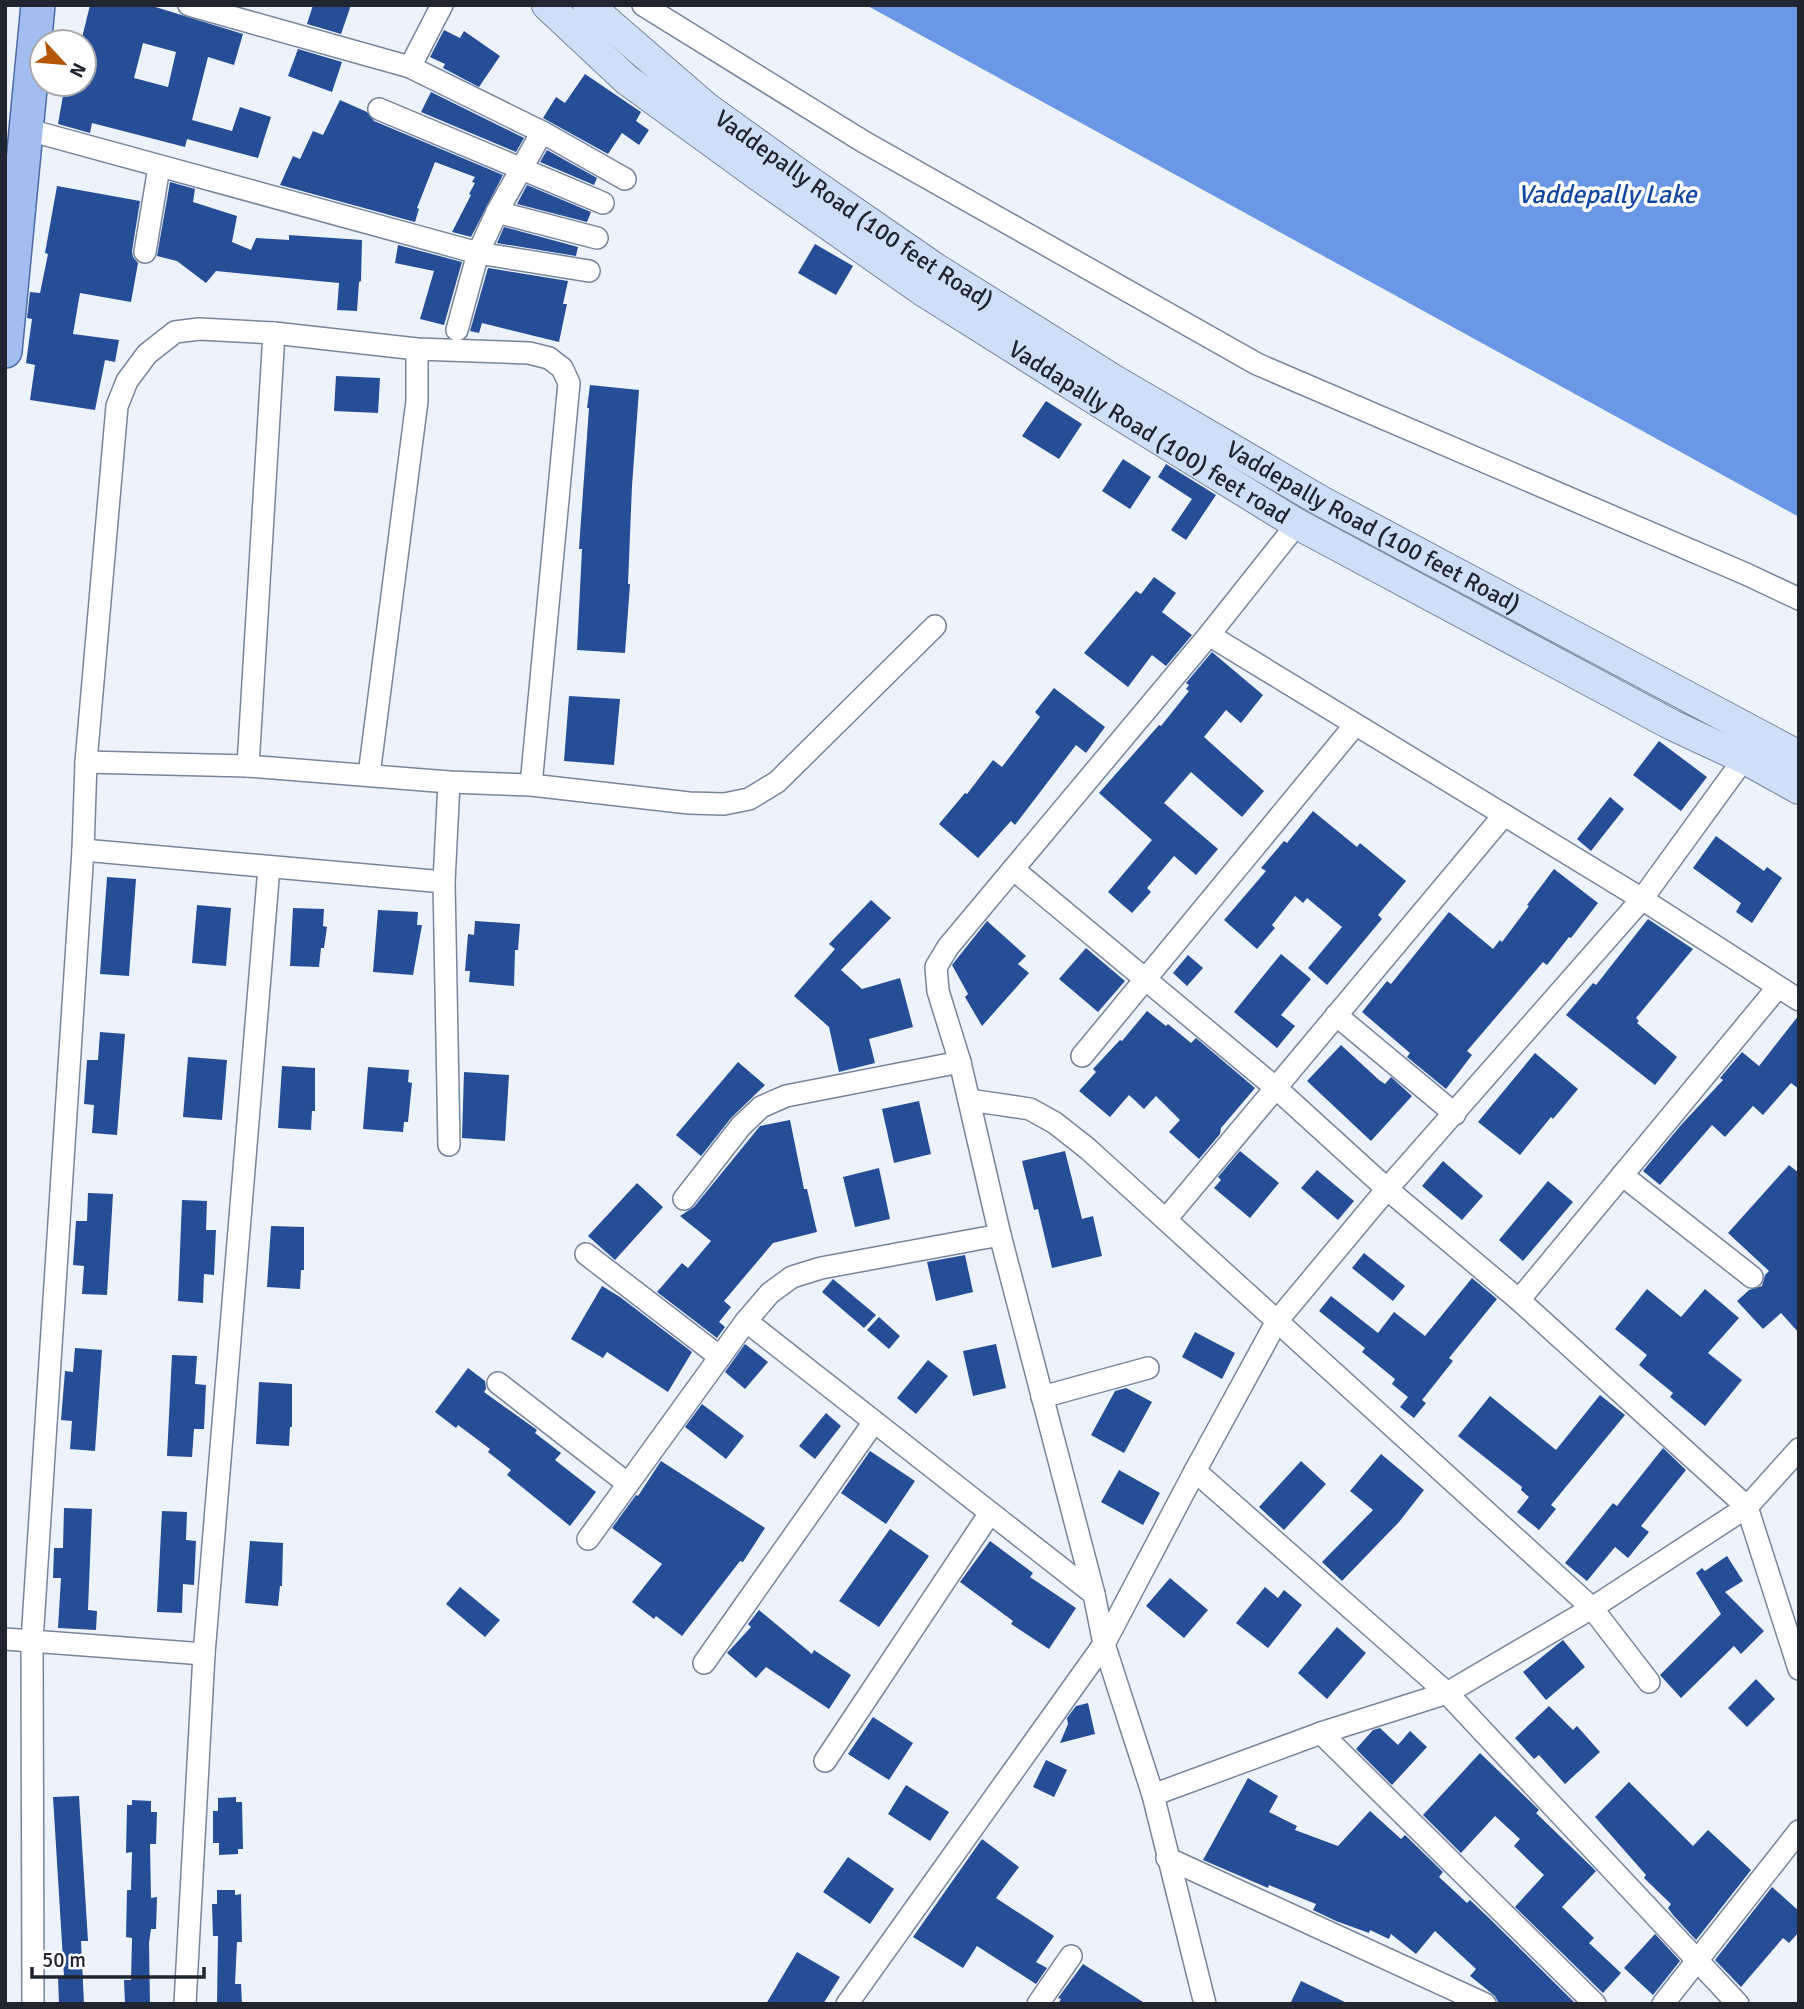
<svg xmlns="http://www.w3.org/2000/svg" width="1804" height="2009" font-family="Signika,sans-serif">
<rect width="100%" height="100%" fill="#edf3fd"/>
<polygon fill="#6a97e5" points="866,5 1799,5 1799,517"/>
<g fill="#264e96" fill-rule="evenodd">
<path d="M 90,5 L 149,5 L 243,34 L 234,65 L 208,57 L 192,120 L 232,131 L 240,107 L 271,117 L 258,158 L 187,139 L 185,147 L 92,123 L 90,133 L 58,124 L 65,84 L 84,84 L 84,42 L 81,42 ZM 143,43 L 176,52 L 168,87 L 134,78 Z"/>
<polygon points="313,5 351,5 341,34 307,24"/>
<polygon points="444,30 460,38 464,31 500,56 479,87 443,68 445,64 430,57"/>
<polygon points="298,49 342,62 332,92 288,76"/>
<polygon points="585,74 641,112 636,121 649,130 639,145 622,133 608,154 543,118 556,97 565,103"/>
<polygon points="431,92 524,138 516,152 421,112"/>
<polygon points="340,100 367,112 374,121 503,175 471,237 452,232 471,195 469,194 475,183 472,182 475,177 435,162 417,208 419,209 415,222 280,185 293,156 300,159 313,131 323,135"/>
<polygon points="547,150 597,178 594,185 540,162"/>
<polygon points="170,182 195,189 193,202 237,216 232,242 251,250 256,238 289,240 289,235 362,240 361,281 359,282 357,311 337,310 339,283 216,271 206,283 177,261 157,256"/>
<polygon points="527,185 591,212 587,222 517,204"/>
<polygon points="57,186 140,201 132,251 133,257 138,263 131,302 80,293 73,334 119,340 115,362 105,360 95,410 30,400 35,365 26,363 32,319 27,318 30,292 40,293 48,254 45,253"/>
<polygon points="504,227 578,247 576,256 497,243"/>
<polygon points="815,244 853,266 836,295 798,273"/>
<polygon points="398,245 462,262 444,325 420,319 434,271 395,263"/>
<polygon points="488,268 568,281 563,304 567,304 559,342 482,323 479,333 470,331"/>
<polygon points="336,376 380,378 378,413 334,411"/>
<polygon points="590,385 639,390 632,486 628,584 630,584 625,653 577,650 582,549 579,549 580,534 589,408 587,408"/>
<polygon points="1046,401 1082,424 1059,459 1022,436"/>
<polygon points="1123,459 1151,477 1130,509 1102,491"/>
<polygon points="1166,464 1216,495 1186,540 1171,530 1192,499 1158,477"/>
<polygon points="1154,577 1176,593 1162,612 1192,635 1166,666 1152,655 1128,687 1084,653 1136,591 1141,594"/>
<polygon points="1212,652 1263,695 1241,723 1226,710 1204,737 1264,791 1242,817 1191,772 1164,803 1218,849 1196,875 1174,856 1147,888 1151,892 1132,913 1108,892 1152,840 1099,793 1159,725 1161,726 1189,691 1186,689 1189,685 1186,683"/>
<polygon points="1054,688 1105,727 1086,753 1076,745 1015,825 1011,821 978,858 939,824 965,793 967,794 993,760 1002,767 1040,717 1035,712"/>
<polygon points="569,696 620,699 614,765 564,761"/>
<polygon points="1659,741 1707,777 1681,811 1633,775"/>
<polygon points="1610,797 1624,809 1591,851 1577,839"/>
<polygon points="1313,811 1357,847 1360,843 1406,881 1378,915 1382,919 1327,985 1308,968 1342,927 1307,898 1303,903 1295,896 1272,925 1275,928 1257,949 1224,920 1266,871 1261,868 1284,841 1287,843"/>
<polygon points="1716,836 1764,871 1767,867 1782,878 1752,923 1736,912 1741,903 1693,868"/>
<polygon points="1554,869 1598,903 1571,938 1569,937 1547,965 1543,962 1467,1051 1472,1055 1446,1089 1407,1057 1410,1053 1362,1012 1387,981 1391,984 1449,912 1493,949 1500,940 1502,942 1529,906 1527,905"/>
<polygon points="107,877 136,879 129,976 100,974"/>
<polygon points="871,900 891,918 841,970 862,989 900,978 913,1027 869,1039 875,1063 839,1072 829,1027 794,996 835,949 829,944"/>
<polygon points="197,905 231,908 226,966 192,963"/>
<polygon points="293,908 324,909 323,926 327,927 324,948 321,948 319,967 290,966"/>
<polygon points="378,910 418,912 417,925 422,925 413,975 373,972"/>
<polygon points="1648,919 1693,949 1636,1018 1639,1021 1637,1023 1677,1057 1655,1085 1566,1015 1593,983 1596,985"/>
<polygon points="475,921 520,924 518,950 515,950 514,986 469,982 470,971 465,971 468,934 474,935"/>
<polygon points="987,921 1026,956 1018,964 1029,973 982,1026 965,997 968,994 952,965"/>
<polygon points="1086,948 1125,981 1098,1012 1059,979"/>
<polygon points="1281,954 1311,979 1281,1015 1295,1026 1277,1048 1234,1012"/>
<polygon points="1188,955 1203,968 1187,986 1173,973"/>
<polygon points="1147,1011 1166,1026 1168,1024 1191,1043 1196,1038 1255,1088 1221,1128 1220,1134 1199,1159 1169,1132 1180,1120 1156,1096 1144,1109 1129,1095 1110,1117 1079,1091 1096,1072 1093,1069 1120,1040 1122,1041"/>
<polygon points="1799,1015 1799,1089 1791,1083 1763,1115 1753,1106 1725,1137 1712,1125 1660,1185 1643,1171 1681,1125 1723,1080 1720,1078 1742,1052 1759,1066"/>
<polygon points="100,1032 125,1034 117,1135 92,1133 94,1105 84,1104 87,1060 98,1060"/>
<polygon points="1341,1045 1379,1080 1385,1084 1391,1077 1412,1096 1371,1141 1307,1081"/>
<polygon points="1535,1053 1578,1089 1553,1119 1551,1117 1520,1155 1478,1122"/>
<polygon points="188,1057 227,1060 222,1120 183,1117"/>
<polygon points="738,1062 765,1085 731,1118 701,1156 676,1135"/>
<polygon points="282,1066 315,1068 315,1111 312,1111 311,1130 278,1128"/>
<polygon points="368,1067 409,1070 408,1082 412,1083 408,1122 404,1122 403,1132 363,1129"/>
<polygon points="464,1072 509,1075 505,1141 462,1138"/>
<polygon points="919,1101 931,1154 894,1163 882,1109"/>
<polygon points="790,1120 804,1189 807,1189 817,1232 773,1243 724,1301 731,1307 719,1322 725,1327 717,1338 657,1292 682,1263 688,1268 711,1241 680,1216 694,1207 760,1126"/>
<polygon points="1065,1151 1082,1219 1093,1216 1102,1256 1052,1268 1038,1209 1034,1210 1022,1161"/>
<polygon points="1240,1151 1279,1183 1250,1218 1214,1188 1221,1180 1218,1177"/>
<polygon points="1443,1161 1483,1196 1462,1220 1422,1186"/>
<polygon points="1789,1165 1799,1173 1799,1333 1781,1313 1763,1329 1737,1301 1749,1290 1762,1286 1765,1275 1769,1271 1728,1233"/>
<polygon points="879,1168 890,1219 855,1227 843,1177"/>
<polygon points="1317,1170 1354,1201 1338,1220 1301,1188"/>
<polygon points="1548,1181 1573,1202 1523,1261 1499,1240"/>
<polygon points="637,1183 663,1207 615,1260 588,1236"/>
<polygon points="88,1193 113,1194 107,1295 82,1294 84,1266 73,1265 76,1221 87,1221"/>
<polygon points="182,1200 207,1201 206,1230 216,1230 214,1275 204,1274 203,1303 178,1301"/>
<polygon points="271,1226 304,1227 304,1270 301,1270 300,1289 267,1287"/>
<polygon points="1364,1253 1405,1286 1393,1301 1352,1268"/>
<polygon points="965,1255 973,1292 936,1301 927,1262"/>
<polygon points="1472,1278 1497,1299 1449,1358 1453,1361 1422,1400 1426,1403 1414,1418 1400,1407 1408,1397 1392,1384 1395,1379 1362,1352 1365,1348 1319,1311 1331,1296 1378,1333 1394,1312 1425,1336"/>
<polygon points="833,1279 876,1315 864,1328 822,1292"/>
<polygon points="602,1286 620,1297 692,1352 668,1392 607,1352 603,1358 571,1339"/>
<polygon points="1647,1289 1681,1317 1705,1289 1739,1318 1708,1353 1742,1380 1705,1426 1670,1397 1673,1393 1639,1365 1647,1355 1615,1329"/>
<polygon points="879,1317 900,1336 889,1349 867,1330"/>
<polygon points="1195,1332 1235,1353 1222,1379 1182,1357"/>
<polygon points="745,1344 768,1362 745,1389 725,1372"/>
<polygon points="996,1344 1006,1388 973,1396 963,1351"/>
<polygon points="75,1348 102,1350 95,1451 70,1449 72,1421 61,1420 65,1371 73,1372"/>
<polygon points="172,1355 197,1356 195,1384 206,1385 204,1429 194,1429 192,1457 167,1456"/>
<polygon points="928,1360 948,1376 916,1414 897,1398"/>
<polygon points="468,1368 485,1381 486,1389 484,1392 537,1430 535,1433 561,1453 555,1460 596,1492 570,1526 507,1475 511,1470 488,1452 490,1449 458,1425 456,1428 435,1412"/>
<polygon points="259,1382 292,1384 292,1427 290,1427 289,1446 256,1444"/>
<polygon points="1126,1388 1152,1402 1124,1453 1091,1435 1115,1391"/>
<polygon points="1600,1395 1625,1415 1551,1505 1556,1509 1539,1530 1517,1512 1529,1497 1521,1490 1522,1487 1458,1436 1490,1396 1556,1450"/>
<polygon points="702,1404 744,1436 726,1459 685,1427"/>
<polygon points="826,1413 841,1426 815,1459 799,1446"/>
<polygon points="1663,1448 1686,1470 1641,1526 1649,1532 1628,1558 1615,1547 1587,1581 1565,1563 1613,1503 1617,1506"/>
<polygon points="870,1451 915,1481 886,1524 841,1493"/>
<polygon points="1381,1454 1424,1490 1399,1522 1342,1581 1322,1562 1373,1510 1350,1491"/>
<polygon points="661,1461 765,1528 743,1562 740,1561 682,1636 656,1616 654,1619 632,1602 662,1564 612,1528 636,1495 638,1496"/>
<polygon points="1301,1461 1326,1484 1284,1530 1259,1507"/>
<polygon points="1119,1470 1160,1493 1143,1525 1101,1502"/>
<polygon points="64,1508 92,1509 88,1610 97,1611 96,1630 58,1628 61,1578 53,1578 54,1548 63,1548"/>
<polygon points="162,1511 187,1512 186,1540 196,1541 194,1585 183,1584 182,1613 157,1612"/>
<polygon points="890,1529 929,1556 879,1627 839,1601"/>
<polygon points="250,1541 283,1543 282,1586 280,1586 278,1606 245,1603"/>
<polygon points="990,1541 1033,1573 1030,1577 1076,1608 1049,1649 1011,1624 1013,1621 960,1582"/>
<polygon points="1727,1556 1743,1581 1725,1592 1764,1631 1741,1654 1734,1646 1681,1698 1660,1675 1721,1614 1696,1573 1702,1568 1705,1571"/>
<polygon points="1170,1578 1208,1610 1184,1638 1146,1606"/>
<polygon points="460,1587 500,1620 485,1637 446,1604"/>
<polygon points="1265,1587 1278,1598 1284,1590 1302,1605 1268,1648 1236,1623"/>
<polygon points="759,1610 812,1654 814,1650 851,1675 829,1709 766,1667 756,1678 727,1653 751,1627 748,1624"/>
<polygon points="1337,1627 1366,1653 1327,1699 1298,1673"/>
<polygon points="1563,1640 1585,1667 1546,1700 1523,1672"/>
<polygon points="1756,1679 1775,1699 1747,1727 1728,1708"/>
<polygon points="1088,1703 1095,1734 1060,1743 1068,1724 1067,1718 1076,1706"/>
<polygon points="1549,1706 1573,1730 1577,1726 1600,1752 1565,1784 1539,1755 1534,1759 1515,1738"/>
<polygon points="873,1717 913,1743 889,1780 848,1754"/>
<polygon points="1380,1728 1398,1745 1410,1731 1427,1747 1392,1785 1356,1749 1373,1730"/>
<polygon points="1480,1753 1539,1810 1536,1813 1596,1871 1562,1907 1594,1938 1589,1943 1621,1973 1603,1993 1515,1907 1544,1875 1514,1846 1520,1839 1495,1816 1461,1853 1423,1815"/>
<polygon points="1046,1760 1067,1770 1054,1797 1033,1787"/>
<polygon points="1248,1778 1278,1796 1269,1812 1297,1826 1295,1830 1338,1846 1370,1811 1401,1839 1405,1835 1443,1872 1439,1877 1467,1903 1470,1900 1489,1918 1576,2004 1499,2004 1495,1996 1470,1976 1476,1969 1435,1931 1416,1954 1391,1934 1389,1939 1370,1930 1369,1933 1336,1921 1313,1910 1316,1904 1269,1885 1268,1888 1203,1860"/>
<polygon points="1629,1782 1693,1846 1708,1830 1751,1870 1696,1940 1673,1915 1668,1908 1671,1904 1644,1878 1646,1875 1595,1817"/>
<polygon points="906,1785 949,1812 930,1841 888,1814"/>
<polygon points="79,1796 88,1941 81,1941 84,2004 59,2004 58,1977 64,1976 53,1797"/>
<polygon points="236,1797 236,1802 242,1802 243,1849 238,1849 238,1854 219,1855 219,1843 213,1843 213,1811 218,1811 218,1798"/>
<polygon points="132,1800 151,1801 151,1812 157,1812 156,1844 150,1844 151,1898 157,1897 156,1929 151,1929 149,1943 150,2004 125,2004 124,1980 131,1980 132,1938 126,1937 127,1890 131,1890 132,1852 126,1853 127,1805 132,1805"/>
<polygon points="982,1839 1019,1867 996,1898 1054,1936 1036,1962 1047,1968 1036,1984 977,1946 963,1968 913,1937"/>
<polygon points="848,1857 894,1889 870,1924 823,1892"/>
<polygon points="1772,1887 1799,1911 1799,1932 1789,1943 1783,1938 1741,1987 1715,1960"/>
<polygon points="217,1890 235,1890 235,1895 241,1894 242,1942 237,1942 235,1984 241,1984 242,2004 217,2004 218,1936 213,1936 212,1904 217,1904"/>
<polygon points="1655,1934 1680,1961 1653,1995 1624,1968"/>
<polygon points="797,1952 840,1977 823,2004 766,2004"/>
<polygon points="1083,1964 1146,2004 1058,2004 1061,1999 1058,1998"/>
<polygon points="1301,1981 1349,2004 1290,2004"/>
</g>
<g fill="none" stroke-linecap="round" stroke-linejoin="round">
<defs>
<g id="minor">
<polyline points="189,5 410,67 542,132 625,179"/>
<polyline points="643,5 864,142 1257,364 1746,574 1799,599"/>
<polyline points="410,67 442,5"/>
<polyline points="379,109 603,203"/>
<polyline points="25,129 478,253 589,271"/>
<polyline points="497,212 597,238"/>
<polyline points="145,252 159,167"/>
<polyline points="457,330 478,253 497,212 542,132"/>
<polyline points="1209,635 1642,899 1799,1000"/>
<polyline points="86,762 248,766 449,782 531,785 689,803 724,804 749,799 777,782 935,626"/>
<polyline points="248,766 274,333"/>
<polyline points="369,775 417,401 417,349"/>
<polyline points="83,850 444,882"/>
<polyline points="1013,869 1276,1088 1387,1189 1519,1300 1747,1507 1799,1669"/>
<polyline points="1336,1015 1455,1114"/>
<polyline points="1082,1056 1355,725"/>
<polyline points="969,1100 1030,1109 1055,1123 1088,1149 1592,1608 1649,1682"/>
<polyline points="449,1145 444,882 449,782"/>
<polyline points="1622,1175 1752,1277"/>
<polyline points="684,1199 741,1126 761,1107 786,1096 960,1062"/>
<polyline points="1167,1218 1504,815"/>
<polyline points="586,1254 720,1357"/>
<polyline points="1519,1300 1778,987"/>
<polyline points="746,1321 1094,1594"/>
<polyline points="498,1383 628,1484 746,1321 770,1293 792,1277 821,1268 1000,1235"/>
<polyline points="1042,1397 1148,1368"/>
<polyline points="1195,1471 1447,1693 1738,2004"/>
<polyline points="588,1539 628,1484"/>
<polyline points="5,1639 204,1654"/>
<polyline points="704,1663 874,1422"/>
<polyline points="1321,1733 1595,2004"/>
<polyline points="825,1761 990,1513"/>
<polyline points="1153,1795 1321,1733 1447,1693 1592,1608 1747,1507 1799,1449"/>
<polyline points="1167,1858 1485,2004"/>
<polyline points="33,2004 32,1641 83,850 86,762 117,406 127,381 147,354 175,332 199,329 274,333 417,349 529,353 549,358 562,368 569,383 531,785"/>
<polyline points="185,2004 204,1654 269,867"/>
<polyline points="847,2004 1104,1644 1195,1471 1277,1321 1387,1189 1642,899 1751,749"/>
<polyline points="1038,2004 1071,1956"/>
<polyline points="1205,2004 1153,1795 1104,1644 1094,1594 1000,1235 960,1062 938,991 936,967 948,947 1209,635 1297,524"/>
<polyline points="1663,2004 1799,1831"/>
</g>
<g id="secondary">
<path id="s1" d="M 547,5 L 627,80 L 759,176 L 923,291 L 1107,407 L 1297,524 L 1672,725 L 1745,759 L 1799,789"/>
<path id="s2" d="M 588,5 L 707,108 L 806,179 L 935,268 L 1114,380 L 1321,501 L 1799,756"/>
</g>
<polyline id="primary" points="5,351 38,5"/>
</defs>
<use href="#minor" stroke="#77859c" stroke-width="24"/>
<use href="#secondary" stroke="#77859c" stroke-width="32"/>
<use href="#primary" stroke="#4c6ca7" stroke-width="36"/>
<use href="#minor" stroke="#fff" stroke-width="21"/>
<use href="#secondary" stroke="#d0dff8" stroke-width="30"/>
<use href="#primary" stroke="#a2bef1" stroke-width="33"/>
</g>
<g text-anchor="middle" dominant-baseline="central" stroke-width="7" stroke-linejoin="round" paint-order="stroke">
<g font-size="24" fill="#20252f" stroke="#fff">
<text stroke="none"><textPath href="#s2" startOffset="336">Vaddepally Road (100 feet Road)</textPath></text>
<text stroke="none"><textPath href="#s1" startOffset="740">Vaddapally Road (100) feet road</textPath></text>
<text stroke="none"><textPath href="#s2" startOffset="945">Vaddepally Road (100 feet Road)</textPath></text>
</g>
<g font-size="26" font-style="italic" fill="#1346a1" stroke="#fff">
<text x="1607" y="195">Vaddepally Lake</text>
</g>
</g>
<rect width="1804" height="2009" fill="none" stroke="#20252f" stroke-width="14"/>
<g transform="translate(63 63) rotate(116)"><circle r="33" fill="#ffffff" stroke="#a6a8ac" stroke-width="2"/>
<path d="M0-5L12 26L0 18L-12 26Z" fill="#b45604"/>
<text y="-10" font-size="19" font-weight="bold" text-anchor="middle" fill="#20252f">N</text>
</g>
<path d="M32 1967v10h172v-10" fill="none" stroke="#20252f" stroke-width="3.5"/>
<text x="42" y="1967" font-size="21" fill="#20252f" stroke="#ffffff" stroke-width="5" paint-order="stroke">50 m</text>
</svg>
